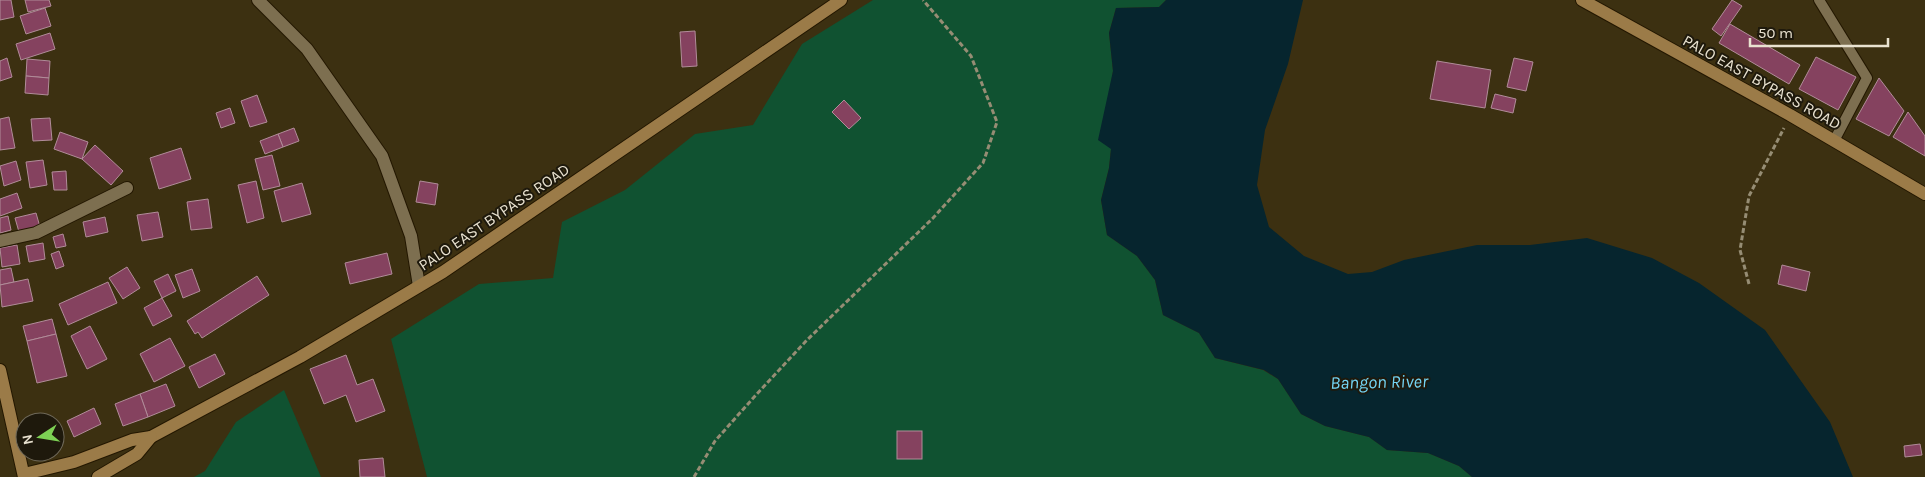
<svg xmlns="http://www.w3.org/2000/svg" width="1925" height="477" font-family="Karla,sans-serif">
<rect width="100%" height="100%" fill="#3c3011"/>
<g fill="#105231">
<polygon points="873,0 1166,0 1159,7 1116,8 1109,33 1113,71 1109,94 1111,149 1109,168 1101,200 1107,235 1137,256 1155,280 1163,315 1199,333 1215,358 1263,370 1278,379 1301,414 1325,426 1369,437 1387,450 1428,453 1459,466 1472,477 427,477 391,339 479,284 553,278 562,222 625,190 695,134 753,125 802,44"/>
<polygon points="284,390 321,477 194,477 205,471 236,422"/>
</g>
<polygon fill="#06252e" points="1166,0 1303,0 1288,64 1265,130 1257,185 1269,227 1304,256 1348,274 1372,272 1404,260 1477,245 1530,245 1587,238 1652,258 1699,283 1765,330 1830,422 1853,477 1472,477 1459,466 1428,453 1387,450 1369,437 1325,426 1301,414 1278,379 1264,370 1215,358 1199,333 1163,315 1155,280 1137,256 1107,235 1101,200 1109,168 1111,149 1098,140 1113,71 1109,33 1116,8 1159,7"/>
<g fill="#85425f" stroke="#b18c99">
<polygon points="0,0 11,0 14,17 0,20"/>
<polygon points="25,0 49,0 51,6 28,12"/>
<polygon points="1732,0 1742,6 1721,36 1712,29"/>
<polygon points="45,8 51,26 26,34 20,16"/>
<polygon points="1730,24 1800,65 1789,84 1719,43"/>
<polygon points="695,31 697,66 682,67 680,32"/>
<polygon points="50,33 55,49 21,60 16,44"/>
<polygon points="1816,57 1856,77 1838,110 1799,89"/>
<polygon points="7,58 12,77 0,81 0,61"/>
<polygon points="1514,58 1533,62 1526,91 1507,87"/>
<polygon points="27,59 50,61 49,78 26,76"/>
<polygon points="1437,61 1491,70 1485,108 1430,99"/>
<polygon points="26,76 49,78 48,95 25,93"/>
<polygon points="1879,78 1904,111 1889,136 1856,119"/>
<polygon points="1495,94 1516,99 1513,113 1491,108"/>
<polygon points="257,95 267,122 250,127 241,101"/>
<polygon points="844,100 861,118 849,129 832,112"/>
<polygon points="230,108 235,123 221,128 216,113"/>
<polygon points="1908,112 1925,136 1925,156 1893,137"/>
<polygon points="9,117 15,148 0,150 0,119"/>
<polygon points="50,118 52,140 33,141 31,119"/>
<polygon points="294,128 299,141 283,147 278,134"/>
<polygon points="60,132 88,142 82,159 54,149"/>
<polygon points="278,134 283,147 265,154 260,141"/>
<polygon points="95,145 123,171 111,185 82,159"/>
<polygon points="181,148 191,179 159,189 150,158"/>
<polygon points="272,155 280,186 263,190 255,159"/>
<polygon points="43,160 47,185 30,188 26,162"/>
<polygon points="16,161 21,180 4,186 0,166"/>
<polygon points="66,171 67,190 54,190 52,172"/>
<polygon points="256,181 264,218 247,223 238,185"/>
<polygon points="420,181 438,184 435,205 416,202"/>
<polygon points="302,183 311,214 282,222 274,191"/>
<polygon points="17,193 22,208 0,216 0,199"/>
<polygon points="208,199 212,228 191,230 187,202"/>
<polygon points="158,212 163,237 142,241 137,215"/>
<polygon points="36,213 40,227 19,232 15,218"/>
<polygon points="8,216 11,230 0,233 0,218"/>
<polygon points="105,217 108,232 86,237 83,222"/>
<polygon points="63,234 66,246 56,248 53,237"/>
<polygon points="43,243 45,259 29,262 26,246"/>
<polygon points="17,245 20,264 2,267 0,248"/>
<polygon points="59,251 64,266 56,269 51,254"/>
<polygon points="387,253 392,274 350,284 345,263"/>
<polygon points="1782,265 1810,272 1806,291 1778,284"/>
<polygon points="127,267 140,288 123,299 109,278"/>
<polygon points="11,268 14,282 0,285 0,270"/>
<polygon points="192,269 200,291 183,298 175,275"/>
<polygon points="168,274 176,291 162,298 154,281"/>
<polygon points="257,276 269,295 202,338 198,332 195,334 187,321"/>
<polygon points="28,279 33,301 2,307 0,285"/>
<polygon points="108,282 117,303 68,325 59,304"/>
<polygon points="162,298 172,316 153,326 144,308"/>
<polygon points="52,319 56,334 27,341 23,326"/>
<polygon points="90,326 107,359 87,369 71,336"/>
<polygon points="56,334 67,376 37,383 27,341"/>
<polygon points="170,338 185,366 154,382 140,354"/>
<polygon points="215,354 225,374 199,388 189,367"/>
<polygon points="346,355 357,385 373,379 385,411 356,422 346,395 324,404 310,369"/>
<polygon points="166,384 175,406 148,417 140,394"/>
<polygon points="140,394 148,417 123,426 115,404"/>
<polygon points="94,408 101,424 74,437 67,421"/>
<rect x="897" y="431" width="25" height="28"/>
<polygon points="1920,444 1922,455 1905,457 1904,446"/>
<polygon points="383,458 385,477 360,477 359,460"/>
</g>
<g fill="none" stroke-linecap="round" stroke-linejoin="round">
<defs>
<polyline id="lane" points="1819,0 1867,78 1834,141"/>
<g id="street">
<polyline points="258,0 307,49 382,156 411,236 419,286"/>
<polyline points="0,241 36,233 127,188"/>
</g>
<g id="secondary">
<polyline points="1582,0 1790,115 1925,194"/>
<polyline points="0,370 24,477"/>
<polyline points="24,474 74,462 132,440 151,437 300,357 443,272 841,0"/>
<polyline points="98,477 137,454 151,437"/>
</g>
</defs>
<use href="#lane" stroke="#231700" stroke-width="12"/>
<use href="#street" stroke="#231700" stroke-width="14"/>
<use href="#secondary" stroke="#231700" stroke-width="14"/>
<g stroke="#968d74" stroke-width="3" stroke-dasharray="5 2.5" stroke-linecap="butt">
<polyline points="1749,284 1740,250 1749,196 1784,128"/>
<polyline points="694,477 715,441 755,396 807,340 933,218 983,163 997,122 971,56 923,0"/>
</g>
<use href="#lane" stroke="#7d6f50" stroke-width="10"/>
<use href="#street" stroke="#7d6f50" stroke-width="12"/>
<use href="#secondary" stroke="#9b7b48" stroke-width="12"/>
</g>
<g text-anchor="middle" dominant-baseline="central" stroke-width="4" stroke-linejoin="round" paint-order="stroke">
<g font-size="16" fill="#e9e2d0" stroke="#1e190c">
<text transform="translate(1762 82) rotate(29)">PALO EAST BYPASS ROAD</text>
<text transform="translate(494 217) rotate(-34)">PALO EAST BYPASS ROAD</text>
</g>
<g font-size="18" font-style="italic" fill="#74d5f5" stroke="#1e190c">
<text transform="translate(1379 382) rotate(-1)">Bangon River</text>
</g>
</g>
<g transform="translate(40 437) rotate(258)"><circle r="24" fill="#1e190c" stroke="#6f695a"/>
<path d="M0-4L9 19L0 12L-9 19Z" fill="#7dd154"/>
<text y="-8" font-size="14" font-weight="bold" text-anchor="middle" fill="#e9e2d0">N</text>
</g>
<path d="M1750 38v8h138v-8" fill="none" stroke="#e9e2d0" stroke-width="2.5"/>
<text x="1758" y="38" font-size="15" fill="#e9e2d0" stroke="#1e190c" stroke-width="4" paint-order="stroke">50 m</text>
</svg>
